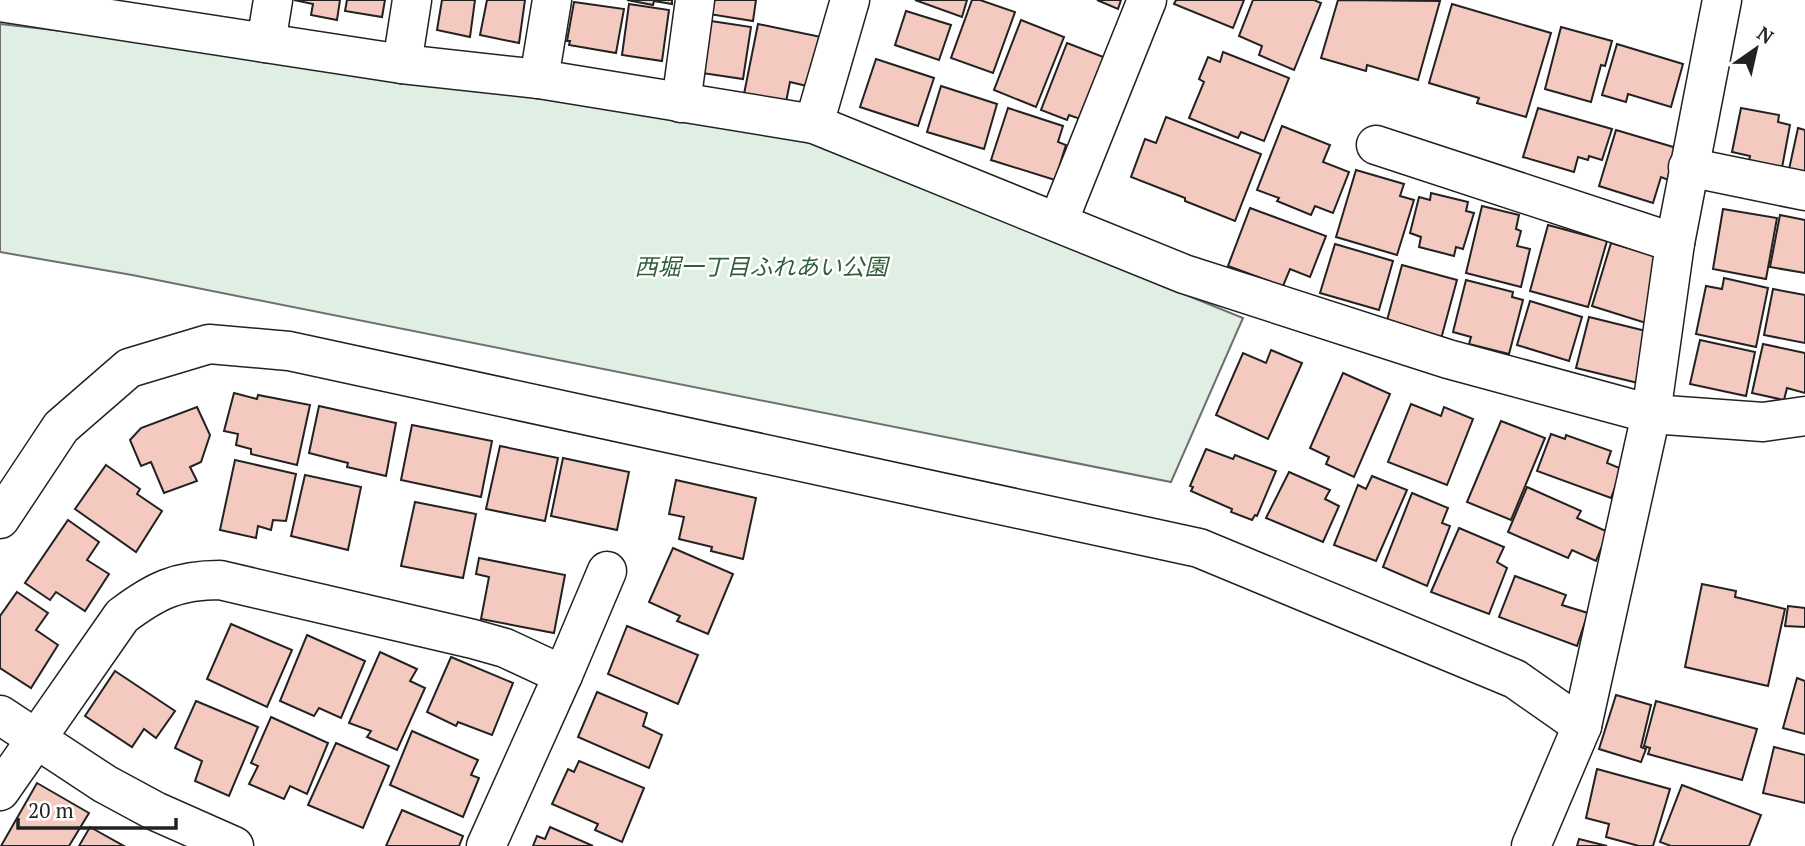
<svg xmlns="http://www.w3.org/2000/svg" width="1805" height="846" font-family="'PT Serif','Noto Sans JP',serif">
<rect width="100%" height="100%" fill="#fff"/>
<polygon fill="#e0efe3" stroke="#6f6f6f" stroke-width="2" points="0,24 258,53 806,141 1243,318 1171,482 132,275 0,252"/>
<g fill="#f3c9c0" stroke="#222" stroke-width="2">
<polygon points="294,0 340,0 337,20 311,15 313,4"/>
<polygon points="347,0 385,0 382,17 345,11"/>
<polygon points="442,0 475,0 470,37 437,30"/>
<polygon points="487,0 525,0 519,43 480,35"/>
<polygon points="627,0 672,0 672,4 654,1 653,5"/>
<polygon points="712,0 756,0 753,21 709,14"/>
<polygon points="915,0 967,0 962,17"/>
<polygon points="972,0 980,0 1015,12 993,73 951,58"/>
<polygon points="1097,0 1121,0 1118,9"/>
<polygon points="1176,0 1244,0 1233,28 1174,4"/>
<polygon points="1253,0 1314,0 1321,3 1294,70 1259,55 1262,46 1239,36"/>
<polygon points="1338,0 1440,1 1418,80 1367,65 1366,71 1321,58"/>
<polygon points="574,2 624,9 616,53 569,45 570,41 567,41"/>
<polygon points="629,4 669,10 662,61 622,55"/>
<polygon points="1452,4 1551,33 1526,117 1477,103 1479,98 1429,83"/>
<polygon points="906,11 951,25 939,60 895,45"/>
<polygon points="1021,20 1064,37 1036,107 994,90"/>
<polygon points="711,21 751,27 743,79 702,73"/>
<polygon points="758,24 821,37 811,87 790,82 786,102 744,94"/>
<polygon points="1561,27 1612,41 1605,66 1601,65 1591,102 1545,89"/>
<polygon points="1067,43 1106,58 1083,120 1069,115 1067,120 1041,110"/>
<polygon points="1617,44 1683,64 1671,107 1628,94 1626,102 1602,95"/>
<polygon points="1223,52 1289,78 1264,141 1241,132 1238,138 1189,118 1204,82 1199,79 1208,57 1220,62"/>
<polygon points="876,59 934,78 918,126 860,107"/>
<polygon points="941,86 997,104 984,149 927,132"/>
<polygon points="1008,108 1063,126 1058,142 1066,145 1055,180 991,160"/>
<polygon points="1538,108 1612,129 1602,160 1589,156 1588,160 1578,157 1574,172 1523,157"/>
<polygon points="1741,108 1779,115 1778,122 1790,125 1781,173 1748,166 1750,156 1732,152"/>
<polygon points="1166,117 1261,154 1235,221 1185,201 1185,198 1131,177 1145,139 1156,143"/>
<polygon points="1282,126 1330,145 1323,162 1349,172 1333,213 1315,206 1311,215 1277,201 1279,198 1257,190"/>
<polygon points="1798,128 1805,130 1805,178 1788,174"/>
<polygon points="1616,130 1680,149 1671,181 1661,177 1653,203 1599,186"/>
<polygon points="1356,170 1404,184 1400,196 1414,200 1397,255 1336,237"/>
<polygon points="1431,193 1468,202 1466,211 1474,213 1463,249 1456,247 1454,256 1419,247 1421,237 1410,233 1419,197 1430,200"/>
<polygon points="1482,206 1519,215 1516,229 1521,231 1517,246 1530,249 1521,287 1466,273"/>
<polygon points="1250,208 1326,236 1310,277 1290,269 1283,286 1228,266"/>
<polygon points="1723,209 1777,218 1766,279 1713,269"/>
<polygon points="1780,215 1805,220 1805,273 1770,267"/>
<polygon points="1548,225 1607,241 1588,307 1530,291"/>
<polygon points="1611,243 1658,257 1649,324 1592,306"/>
<polygon points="1335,244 1393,261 1379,310 1320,293"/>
<polygon points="1402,265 1457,280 1441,339 1386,324"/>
<polygon points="1724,278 1768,288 1756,347 1696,334 1706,286 1722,289"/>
<polygon points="1466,280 1513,292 1512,297 1523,300 1509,354 1469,344 1471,337 1453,332"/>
<polygon points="1773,289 1805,295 1805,343 1764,335"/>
<polygon points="1530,301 1582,317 1569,361 1517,345"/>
<polygon points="1589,317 1650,332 1638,383 1576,368"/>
<polygon points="1700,340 1755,352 1746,396 1690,384"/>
<polygon points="1763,344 1805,353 1805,393 1787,388 1784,400 1752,393"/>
<polygon points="1271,350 1302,363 1268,439 1216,415 1243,353 1266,363"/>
<polygon points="1343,373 1390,394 1354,477 1326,464 1329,457 1310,448"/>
<polygon points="234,393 257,399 258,395 310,405 297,465 251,454 251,449 236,445 238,434 224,431"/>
<polygon points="1411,404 1441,416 1444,407 1473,419 1447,485 1388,462"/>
<polygon points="319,406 396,423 386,476 347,467 348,463 309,453"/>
<polygon points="197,407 210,435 201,462 190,467 197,481 164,493 151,462 141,466 130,440 141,428"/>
<polygon points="1501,421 1545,438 1511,520 1467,502"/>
<polygon points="412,425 492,441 481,497 401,480"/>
<polygon points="1551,434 1565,439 1566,435 1611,451 1607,463 1622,469 1611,498 1537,471"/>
<polygon points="500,446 558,458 545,521 486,509"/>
<polygon points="1206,449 1233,459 1235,455 1276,471 1257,516 1255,515 1252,520 1231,512 1232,509 1191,491 1193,487 1190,486"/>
<polygon points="563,458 629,472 617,530 551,516"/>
<polygon points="235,460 296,474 286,521 273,520 271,530 258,526 256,538 220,530"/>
<polygon points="106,465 140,489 137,494 162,511 136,552 75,509"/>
<polygon points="1289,472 1330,490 1325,499 1339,506 1323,542 1266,518"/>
<polygon points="305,475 361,487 348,550 291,536"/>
<polygon points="1372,476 1407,490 1376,561 1334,545 1358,485 1366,489"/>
<polygon points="676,480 756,498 743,559 711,551 712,547 679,539 684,517 669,514"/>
<polygon points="1527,487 1581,511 1577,518 1608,532 1596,561 1572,550 1568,558 1508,532"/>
<polygon points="1412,493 1448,508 1442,523 1450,526 1427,586 1383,567"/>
<polygon points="415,502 476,514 463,578 401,566"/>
<polygon points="68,520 99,542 87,560 109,574 85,611 56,592 50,600 25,583"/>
<polygon points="1459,528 1504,547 1497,562 1507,568 1489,614 1431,592"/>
<polygon points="673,548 733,574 708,634 677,621 680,616 649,602"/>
<polygon points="479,558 565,575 554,633 481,619 489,577 476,574"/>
<polygon points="1515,576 1566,595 1562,605 1588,613 1577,646 1499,617"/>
<polygon points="1702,584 1736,591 1735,597 1785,609 1768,686 1685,667"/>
<polygon points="17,592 48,613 36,630 58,645 31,688 0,668 0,616"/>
<polygon points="1788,606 1805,608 1805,627 1785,626"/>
<polygon points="231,624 292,650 267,707 207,679"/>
<polygon points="627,626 698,655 678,704 608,674"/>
<polygon points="307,635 365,661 341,718 319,708 314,716 280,701"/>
<polygon points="380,652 417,669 410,681 425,688 397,750 367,737 371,731 349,723"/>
<polygon points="451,657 513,683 492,735 458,722 456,726 427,712"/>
<polygon points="115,671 175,711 156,738 144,729 132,747 85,716"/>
<polygon points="1797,678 1805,681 1805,734 1783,728"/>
<polygon points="597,692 647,713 643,726 662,735 649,768 578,737"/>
<polygon points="1616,695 1651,705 1641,747 1646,749 1641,762 1599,749"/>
<polygon points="196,701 258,727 229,796 195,781 202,761 175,748"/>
<polygon points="1656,701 1757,729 1742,780 1648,754 1650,748 1644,746"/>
<polygon points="271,717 328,743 307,794 290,786 284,799 249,784 258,766 251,763"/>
<polygon points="412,731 478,760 471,775 479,778 463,817 390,785"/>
<polygon points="336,743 389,766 363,828 308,805"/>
<polygon points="1774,747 1805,755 1805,803 1763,793"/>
<polygon points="579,761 644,788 622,842 595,830 598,824 552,804 568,769 574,772"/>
<polygon points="1597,769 1670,789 1653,846 1639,846 1606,837 1609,824 1586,818"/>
<polygon points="37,783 89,813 69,846 1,846"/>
<polygon points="1682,785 1761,815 1749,846 1671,846 1660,842"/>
<polygon points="402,810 463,836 459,846 386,846"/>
<polygon points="90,827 124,846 79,846"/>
<polygon points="550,827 593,846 533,846 537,836 545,839"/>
<polygon points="1579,839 1607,846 1577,846"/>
</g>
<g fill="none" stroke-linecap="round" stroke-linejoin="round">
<defs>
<g id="minor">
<polyline points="0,2 402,64 539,79 814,124 1184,274 1448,359 1651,414 1763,422 1805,416"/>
<polyline points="266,43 273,0"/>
<polyline points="402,64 412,0"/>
<polyline points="539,79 552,0"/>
<polyline points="681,103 695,0"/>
<polyline points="814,124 850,0"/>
<polyline points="1376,145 1675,243"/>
<polyline points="1688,167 1805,191"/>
<polyline points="1058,222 1147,0"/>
<polyline points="0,519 61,427 129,368 209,344 289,351 1199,548 1515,679 1582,726"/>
<polyline points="563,675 607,571"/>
<polyline points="0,715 105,784 155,811 234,846"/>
<path d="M 0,791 L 122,616 C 155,591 177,580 220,580 L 473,639 L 505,648 L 563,675 L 486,846"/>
<polyline points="1531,846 1582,726 1651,414 1675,243 1722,0"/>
</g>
</defs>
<use href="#minor" stroke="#222" stroke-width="41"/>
<use href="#minor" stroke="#fff" stroke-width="38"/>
</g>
<g text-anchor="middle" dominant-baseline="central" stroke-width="5" stroke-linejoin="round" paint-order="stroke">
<g font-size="23" font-style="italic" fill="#2f5e38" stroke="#fff">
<text x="761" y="266">西堀一丁目ふれあい公園</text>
</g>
</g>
<g transform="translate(1756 49) rotate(34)" stroke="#ffffff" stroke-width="5" paint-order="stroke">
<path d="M0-5L12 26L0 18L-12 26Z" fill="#222222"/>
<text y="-10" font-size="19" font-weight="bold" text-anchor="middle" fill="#222222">N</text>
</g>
<path d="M18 818v10h158v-10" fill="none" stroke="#222222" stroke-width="3.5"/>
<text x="28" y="818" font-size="21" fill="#222222" stroke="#ffffff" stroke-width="5" paint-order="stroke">20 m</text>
</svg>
